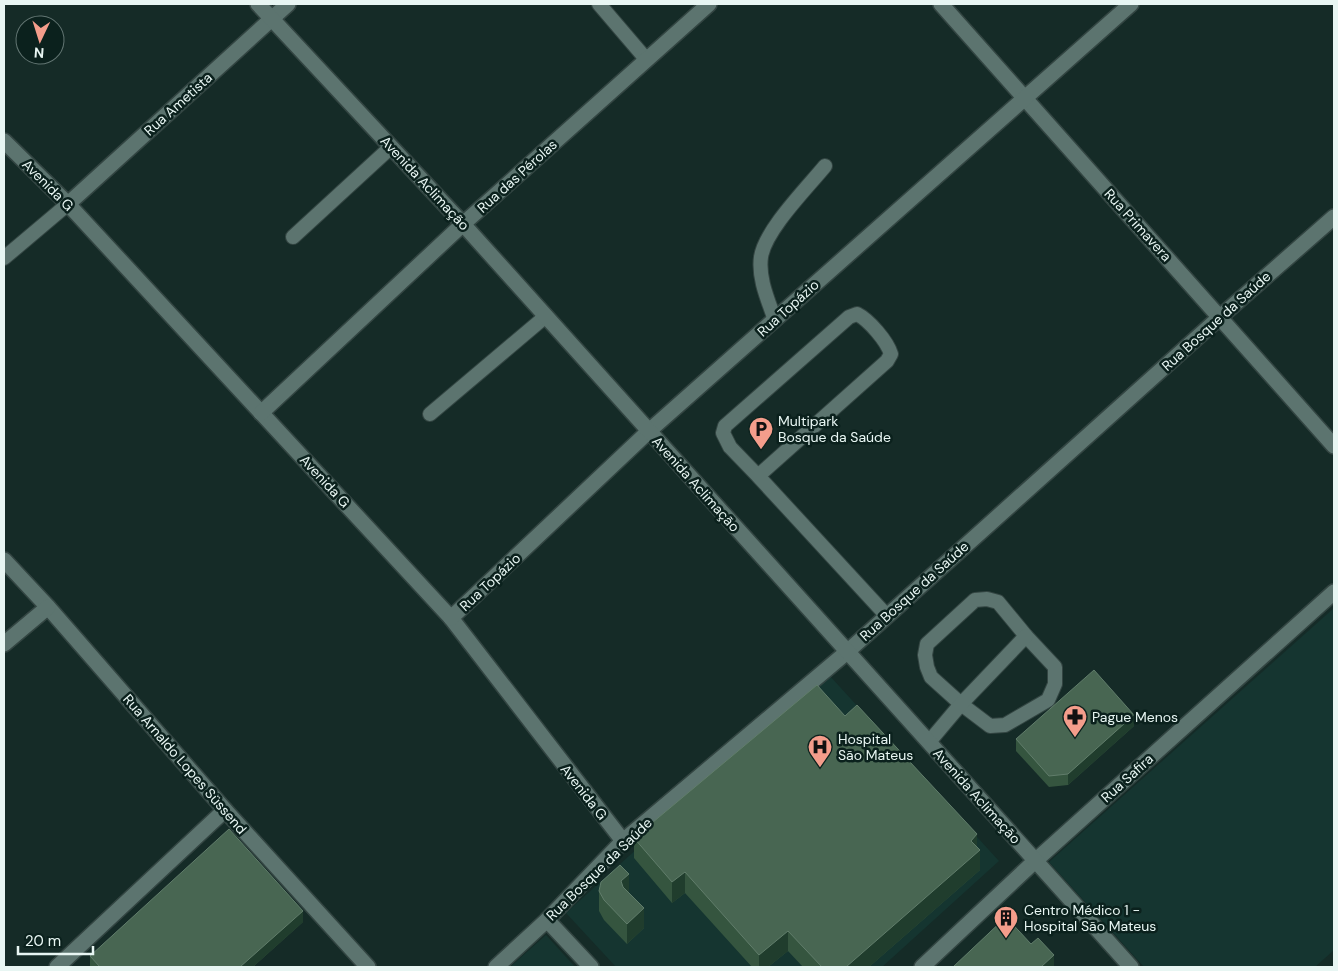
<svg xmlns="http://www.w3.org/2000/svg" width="1338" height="971" font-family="'DM Sans',sans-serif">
<rect width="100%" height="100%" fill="#152b27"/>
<g fill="#153530">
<polygon points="1334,608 1334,950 1315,967 1144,967 1049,862"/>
<polygon points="829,675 999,861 882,967 616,967 566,913"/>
<polygon points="546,935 575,967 510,967"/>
</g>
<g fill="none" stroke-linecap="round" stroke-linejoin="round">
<defs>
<g id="lane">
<polyline points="599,4 646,59"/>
<polyline points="293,237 391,147"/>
<polyline points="4,258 68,204"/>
<path d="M 775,320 C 768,300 758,278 761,257 C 765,230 807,188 825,166"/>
<polyline points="430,414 546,316"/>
<path d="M 758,476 L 887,361 L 891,354 C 887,341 869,320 857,314 L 849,317 L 725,426 L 723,433 L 730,447 L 758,476 L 887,616"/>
<polygon points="987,599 998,602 1026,636 1055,667 1055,684 1048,700 1005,725 990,726 961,704 931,677 927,667 925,655 927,644 975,600"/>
<polyline points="929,742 961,704 1026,636"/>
</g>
<g id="street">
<polyline points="941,4 1334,446"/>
<polyline points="4,141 68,204 451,618 623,841"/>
<polyline points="68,204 288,4"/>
<polyline points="261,413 463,224 709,4"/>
<polyline points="4,560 48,607 225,810 368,967"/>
<polyline points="451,618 649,431 1131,4"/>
<polyline points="4,644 48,607"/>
<polyline points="547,920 591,967"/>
<polyline points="57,967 225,810"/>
<polyline points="496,967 547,920 623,841 847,652 1220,317 1334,217"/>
<polyline points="922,967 1035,861 1334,592"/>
</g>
<polyline id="secondary" points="258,4 463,224 1131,967"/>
</defs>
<use href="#lane" stroke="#334542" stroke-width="16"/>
<use href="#street" stroke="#334542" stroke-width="18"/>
<use href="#secondary" stroke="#334542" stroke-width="18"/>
<use href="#lane" stroke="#5c746f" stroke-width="14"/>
<use href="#street" stroke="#5c746f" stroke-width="15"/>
<use href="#secondary" stroke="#5c746f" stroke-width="15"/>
</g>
<g fill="#35553f">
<polygon points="845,716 977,847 980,870 869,967 803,967 788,951 768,967 752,967 685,893 672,903 634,858 634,838"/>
<polygon points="1134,726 1068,785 1049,787 1016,751 1016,739"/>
<polygon points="599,891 629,894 644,928 627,944 604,920 599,911"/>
<polygon points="303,922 253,967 90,967 90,956"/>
</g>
<g fill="#203d2d">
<polygon points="1134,715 1134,726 1068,785 1068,774"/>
<polygon points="977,834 977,851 980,850 980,870 869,967 846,967"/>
<polygon points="685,872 685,893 672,903 672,882"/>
<polygon points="629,874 629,895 621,901 621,881"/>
<polygon points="644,908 644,928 627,944 627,924"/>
<polygon points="303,911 303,922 253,967 240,967"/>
<polygon points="788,931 788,951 768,967 759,967 759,955"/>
<polygon points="1054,955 1054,967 1041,967"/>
</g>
<g fill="#486652" stroke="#617d6b">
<polygon points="1094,670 1134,715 1068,774 1049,776 1016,739"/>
<polygon points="817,685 845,716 857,705 977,834 971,841 980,850 846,967 822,967 788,931 759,955 685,872 672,882 634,838"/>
<polygon points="229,829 303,911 240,967 100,967 90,956"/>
<polygon points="620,865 629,874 621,881 623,887 644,908 627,924 604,900 599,891 601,882"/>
<polygon points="1006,917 1031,944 1038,938 1054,955 1041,967 953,967"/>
</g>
<defs>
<symbol id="parking-pin" viewBox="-11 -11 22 30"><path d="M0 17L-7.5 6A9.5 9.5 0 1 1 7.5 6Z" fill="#f49d8b" stroke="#0b211d"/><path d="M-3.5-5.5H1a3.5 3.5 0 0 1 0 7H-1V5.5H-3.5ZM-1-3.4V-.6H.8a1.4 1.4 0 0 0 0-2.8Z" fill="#111"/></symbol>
<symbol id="pharmacy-pin" viewBox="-11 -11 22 30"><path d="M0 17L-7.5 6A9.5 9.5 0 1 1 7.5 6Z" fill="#f49d8b" stroke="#0b211d"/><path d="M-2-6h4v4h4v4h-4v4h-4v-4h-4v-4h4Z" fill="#111"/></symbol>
<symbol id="hospital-pin" viewBox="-11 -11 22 30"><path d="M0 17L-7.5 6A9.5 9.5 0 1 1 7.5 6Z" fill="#f49d8b" stroke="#0b211d"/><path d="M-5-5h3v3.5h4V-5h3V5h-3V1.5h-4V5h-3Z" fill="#111"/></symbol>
<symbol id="building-pin" viewBox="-11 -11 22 30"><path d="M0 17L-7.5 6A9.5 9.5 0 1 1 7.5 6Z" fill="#f49d8b" stroke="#0b211d"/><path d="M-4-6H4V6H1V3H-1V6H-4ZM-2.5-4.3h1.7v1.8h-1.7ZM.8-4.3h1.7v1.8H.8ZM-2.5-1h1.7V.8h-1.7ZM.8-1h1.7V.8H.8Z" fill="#111"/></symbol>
</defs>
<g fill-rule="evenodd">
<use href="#parking-pin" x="747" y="415" width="28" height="38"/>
<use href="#pharmacy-pin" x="1061" y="703" width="28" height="38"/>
<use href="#hospital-pin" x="806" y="733" width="28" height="38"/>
<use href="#building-pin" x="992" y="904" width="28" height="38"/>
</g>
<g text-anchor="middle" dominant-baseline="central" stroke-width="5" stroke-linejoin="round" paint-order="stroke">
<g font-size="14" fill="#e8f6f3" stroke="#0b211d">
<text transform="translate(178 104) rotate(-42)">Rua Ametista</text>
<text transform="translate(517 176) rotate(-42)">Rua das Pérolas</text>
<text transform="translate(425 183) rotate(47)">Avenida Aclimação</text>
<text transform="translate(48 185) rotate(45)">Avenida G</text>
<text transform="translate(1138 225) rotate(48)">Rua Primavera</text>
<text transform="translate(788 308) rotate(-42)">Rua Topázio</text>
<text transform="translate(1216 321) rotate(-42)">Rua Bosque da Saúde</text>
<text transform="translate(325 481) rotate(47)">Avenida G</text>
<text transform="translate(696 484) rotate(48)">Avenida Aclimação</text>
<text transform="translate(490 582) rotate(-43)">Rua Topázio</text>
<text transform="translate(914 591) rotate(-42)">Rua Bosque da Saúde</text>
<text transform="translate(185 764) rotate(49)">Rua Arnaldo Lopes Süssend</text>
<text transform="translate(1127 778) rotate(-42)">Rua Safira</text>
<text transform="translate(584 792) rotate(52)">Avenida G</text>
<text transform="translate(977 796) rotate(48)">Avenida Aclimação</text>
<text transform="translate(599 869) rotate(-44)">Rua Bosque da Saúde</text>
</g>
<g font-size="14" fill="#e8f6f3" stroke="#0b211d" text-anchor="start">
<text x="778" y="421">Multipark<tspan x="778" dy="16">Bosque da Saúde</tspan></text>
<text x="1092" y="717">Pague Menos</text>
<text x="838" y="739">Hospital<tspan x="838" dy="16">São Mateus</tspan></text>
<text x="1024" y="910">Centro Médico 1 -<tspan x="1024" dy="16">Hospital São Mateus</tspan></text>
</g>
</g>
<rect width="1338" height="971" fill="none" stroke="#e8f6f3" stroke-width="10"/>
<g transform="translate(40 40) rotate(184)"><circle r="24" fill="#0b211d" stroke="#637673"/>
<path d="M0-4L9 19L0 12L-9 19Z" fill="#f49d8b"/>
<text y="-8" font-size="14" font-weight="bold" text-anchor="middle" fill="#e8f6f3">N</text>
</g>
<path d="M18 946v8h75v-8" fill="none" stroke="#e8f6f3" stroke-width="2.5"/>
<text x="25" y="946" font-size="15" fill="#e8f6f3" stroke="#0b211d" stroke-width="4" paint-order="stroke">20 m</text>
</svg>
